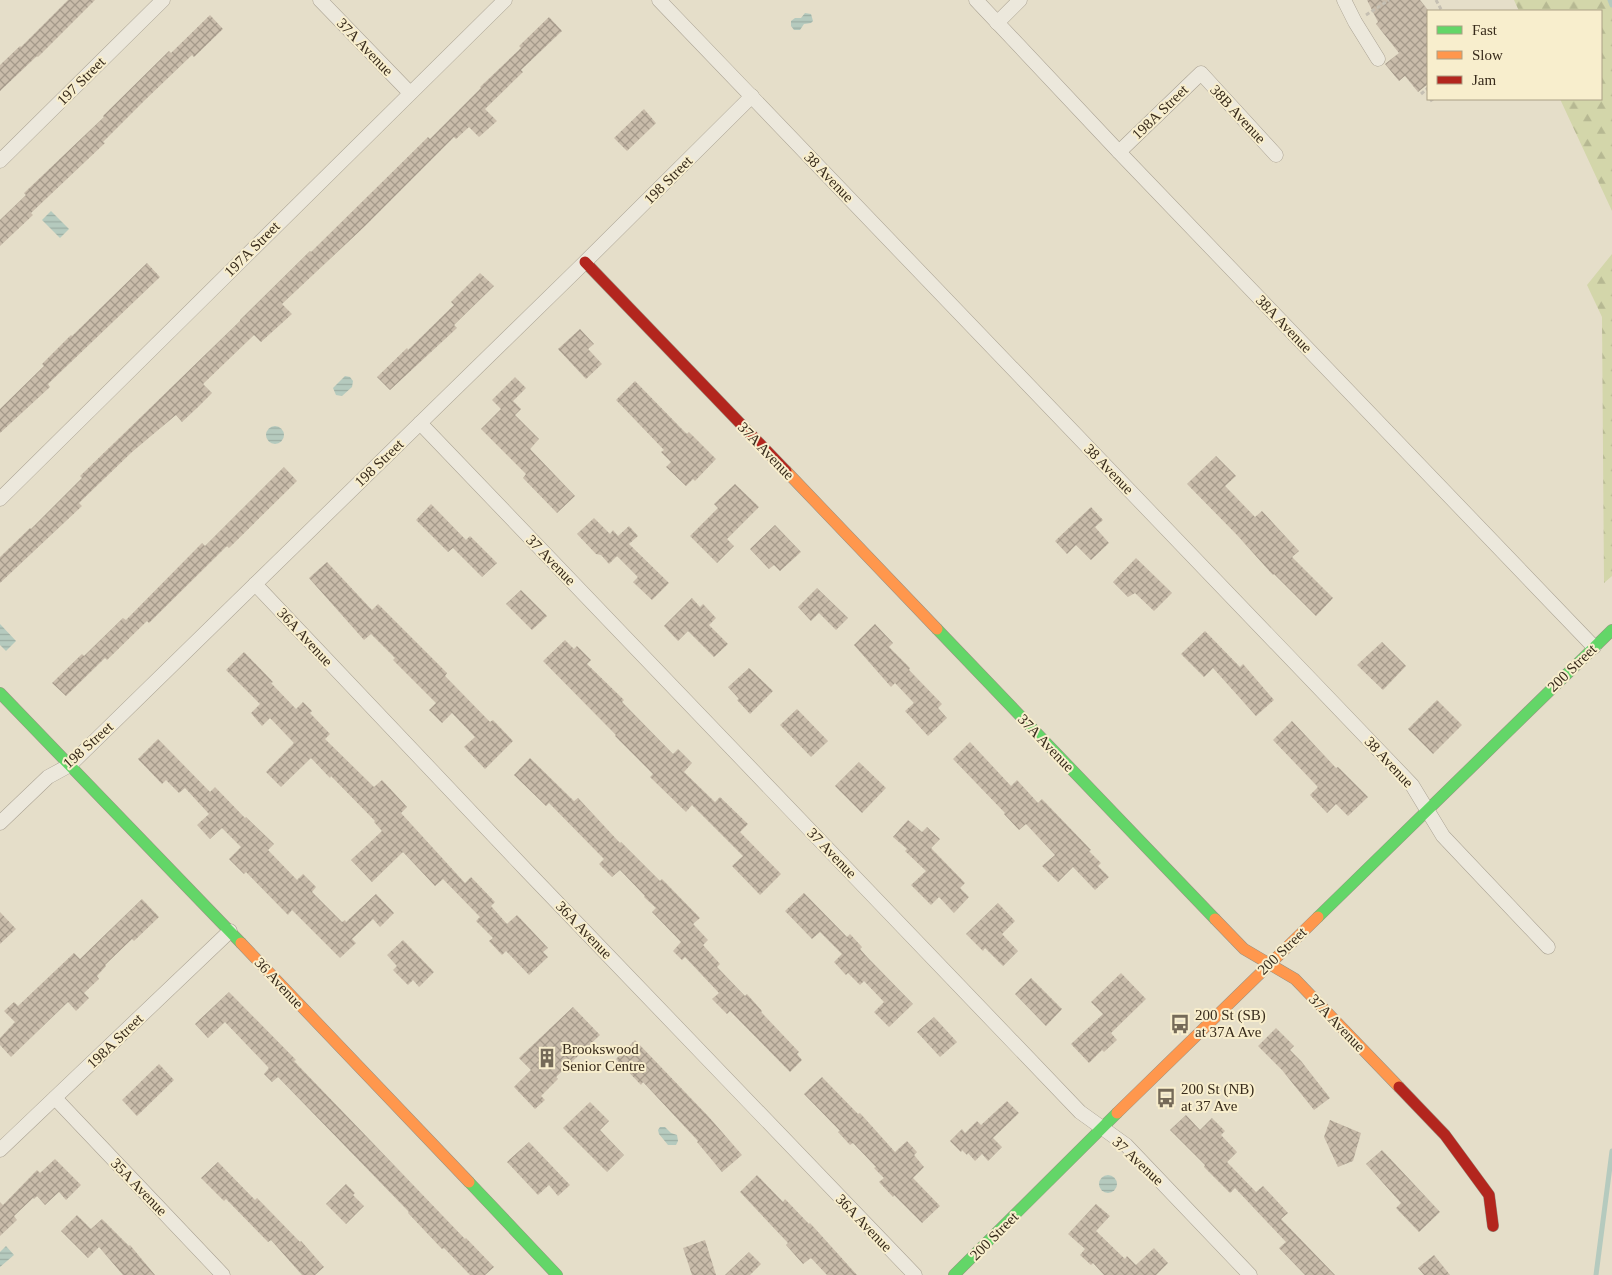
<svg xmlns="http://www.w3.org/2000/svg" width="1612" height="1275" font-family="Georgia,serif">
<defs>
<pattern id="forest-firs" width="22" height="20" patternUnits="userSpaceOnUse" patternTransform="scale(1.25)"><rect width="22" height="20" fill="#d3d6aa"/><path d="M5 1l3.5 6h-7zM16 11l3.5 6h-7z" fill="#b6b892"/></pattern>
<pattern id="water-rules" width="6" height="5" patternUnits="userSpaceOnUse" patternTransform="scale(1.25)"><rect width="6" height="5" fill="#b5cabe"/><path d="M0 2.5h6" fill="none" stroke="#9caea3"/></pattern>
<pattern id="building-cross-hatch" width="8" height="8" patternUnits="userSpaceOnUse" patternTransform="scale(1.25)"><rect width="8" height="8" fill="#c9bcaa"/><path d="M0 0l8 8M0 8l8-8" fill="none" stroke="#a4998a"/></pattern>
</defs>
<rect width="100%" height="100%" fill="#e5dec9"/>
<g fill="url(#forest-firs)">
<polygon points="1514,0 1612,0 1612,211 1560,99 1601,99 1601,11 1519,11"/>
<polygon points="1612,254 1612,576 1604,583 1602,317 1587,285"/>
</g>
<g fill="url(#water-rules)">
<polygon points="805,13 811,14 813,21 811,23 804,24 800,30 794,30 791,26 791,21 795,18 801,18"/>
<polygon points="51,211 69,229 60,238 42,220"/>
<polygon points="345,376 350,377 353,381 352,387 342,396 336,395 333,388"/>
<circle cx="275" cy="435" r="9"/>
<polygon points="0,624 16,641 6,651 0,645"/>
<polygon points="660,1127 665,1127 671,1133 677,1135 678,1141 676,1145 668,1145 659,1134 658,1130"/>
<circle cx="1108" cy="1184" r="9"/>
<polygon points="6,1246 14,1255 0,1267 0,1252"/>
</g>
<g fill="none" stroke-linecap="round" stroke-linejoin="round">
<g stroke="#b5cabe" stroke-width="5">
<polyline points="1610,0 1612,5"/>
<polyline points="1596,1275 1612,1151"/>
</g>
</g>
<g fill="url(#building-cross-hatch)">
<polygon points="68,0 95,0 38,57 37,56 0,91 0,65 20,46 21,47"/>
<polygon points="1367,0 1420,0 1428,10 1428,84 1418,92 1405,76 1399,81 1385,64 1399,53 1376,24 1378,22"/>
<polygon points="210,15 223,29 194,57 192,55 145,100 103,142 105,143 31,213 33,215 0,246 0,220 26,195 24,193 104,117 103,116 169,51 171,53"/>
<polygon points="549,17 562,31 521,70 523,72 485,109 497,121 479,137 469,127 456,139 454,137 364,227 282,304 292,314 261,342 254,335 203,384 212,393 197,408 182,422 176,415 132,452 79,503 82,506 0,583 0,557 30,528 31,529 82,478 80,476 240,321 240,320 310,251 311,252 428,137 430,139 481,88 480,87 521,48 519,46"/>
<polygon points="644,109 656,123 627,151 614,138"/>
<polygon points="147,263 160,277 48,384 50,387 0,433 0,409 44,366 42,364 71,335 72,336"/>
<polygon points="480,273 494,286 454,325 457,328 390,390 377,377 407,348 408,350 454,305 451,302"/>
<polygon points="580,329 594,344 588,349 602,364 586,379 558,349"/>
<polygon points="515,377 526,388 513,401 521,409 515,415 539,439 530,449 575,496 557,513 523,478 526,474 481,429 501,409 492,400"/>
<polygon points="635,381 677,424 687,434 689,432 716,459 695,481 693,479 686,486 666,467 671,462 661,452 664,450 616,400"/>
<polygon points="1216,456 1236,476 1225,486 1255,517 1262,511 1299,551 1292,557 1333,598 1316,616 1274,574 1273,575 1237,535 1187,484"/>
<polygon points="284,467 297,481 229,548 227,546 149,623 147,621 107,660 105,658 66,696 52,683 82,654 84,656 123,618 126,620 202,543 205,546"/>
<polygon points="735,484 759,507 727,539 734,546 717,563 690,536 718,508 714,504"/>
<polygon points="431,504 466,540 470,536 497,563 482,577 453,548 448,552 416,520"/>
<polygon points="1091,507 1103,520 1095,527 1109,543 1091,560 1076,545 1067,554 1055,541"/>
<polygon points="594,518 610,534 613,530 618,536 629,526 638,536 629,544 669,583 652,600 633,582 638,577 617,556 609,564 601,555 596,554 577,534"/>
<polygon points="775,525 801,552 780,571 774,565 769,569 750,549"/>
<polygon points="1136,558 1172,593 1154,611 1135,593 1128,597 1113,582"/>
<polygon points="327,562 372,610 378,604 447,673 445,676 490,722 493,720 513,741 485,769 464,747 475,737 452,713 442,723 429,710 436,703 393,660 395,658 371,634 364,640 309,578"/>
<polygon points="817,588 848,618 836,630 819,613 811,621 798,607"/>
<polygon points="521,590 547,616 532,630 506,604"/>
<polygon points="692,598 700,607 703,604 716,618 709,625 728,644 714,657 688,631 678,641 664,626"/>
<polygon points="875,624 893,643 889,647 910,668 909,670 942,704 938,708 947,718 928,736 905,711 914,703 895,683 891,687 854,645"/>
<polygon points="1205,631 1240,667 1243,664 1274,700 1256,716 1213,668 1204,677 1181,654"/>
<polygon points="565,640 574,649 577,646 591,660 587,664 624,700 622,702 673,754 678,749 692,763 684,772 715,802 720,797 748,824 740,832 781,874 760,895 732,866 743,856 692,805 686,812 650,777 653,774 615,736 616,735 543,661"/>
<polygon points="1382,642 1406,666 1383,690 1357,665"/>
<polygon points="244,652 273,682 271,683 296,709 303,702 312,711 310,713 330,734 325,739 374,787 382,780 407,807 401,813 465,883 471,877 495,902 491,906 507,924 517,915 548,948 543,952 548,957 529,975 506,951 502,955 489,941 493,938 476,921 480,917 443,879 435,886 403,852 372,882 351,860 382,831 374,822 375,821 331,776 330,778 311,758 281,787 266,772 294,743 270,718 262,726 251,713 260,704 226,670"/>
<polygon points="749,668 773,691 750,714 737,700 739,699 728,687"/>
<polygon points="1437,700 1462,725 1433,754 1408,729"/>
<polygon points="797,709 828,741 811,757 780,725"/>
<polygon points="1292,721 1336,768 1338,767 1368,797 1348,816 1336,804 1327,813 1310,795 1318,787 1273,740"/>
<polygon points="158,739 210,792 215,787 245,818 246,817 274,844 268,850 297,880 303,874 316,887 312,892 342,922 345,920 346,922 376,894 394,913 380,927 373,919 352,939 356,943 340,958 292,910 288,915 246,872 244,874 229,859 241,847 222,828 210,839 197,825 209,814 185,788 179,793 166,780 162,784 138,759"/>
<polygon points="970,742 1011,786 1017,780 1038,803 1042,799 1091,850 1089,851 1101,863 1098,866 1109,877 1095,890 1073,867 1058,882 1042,866 1055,855 1026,824 1019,830 1004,814 1005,813 953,759"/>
<polygon points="530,758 574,801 578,798 620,843 621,842 660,881 662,879 700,918 693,924 708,940 703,945 720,964 717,967 745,996 747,994 762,1011 761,1012 799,1052 797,1054 802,1060 790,1072 730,1011 727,1014 712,999 719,993 685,957 682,960 673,951 681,942 652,912 656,908 644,897 645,896 620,870 612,877 599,864 604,859 549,803 546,806 514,775"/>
<polygon points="859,762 886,788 862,813 835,786"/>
<polygon points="908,820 922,832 927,827 940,839 931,848 965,883 960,888 969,897 954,913 939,897 931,905 911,885 926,871 905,851 907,849 893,837"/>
<polygon points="804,893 847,937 850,934 862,947 860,949 868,958 913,1004 889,1027 874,1012 884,1002 864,981 860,985 848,973 846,975 834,962 842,954 820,932 812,939 785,911"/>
<polygon points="142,899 159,917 134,941 132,939 105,965 106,966 97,976 99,979 84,993 89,998 76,1011 68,1002 11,1057 0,1045 0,1038 15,1022 4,1011 14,1002 18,1006 74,953 80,959"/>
<polygon points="998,903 1015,921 1002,934 1018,951 1003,966 985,948 983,951 966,934"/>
<polygon points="0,912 16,929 0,944"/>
<polygon points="403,940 434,972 419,987 413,980 408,985 393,970 397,966 387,955"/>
<polygon points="1121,973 1146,999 1111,1033 1117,1040 1104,1052 1102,1050 1089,1063 1071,1044 1103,1014 1091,1002"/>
<polygon points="1031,978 1062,1009 1046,1026 1015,994"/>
<polygon points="229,992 296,1060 294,1061 465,1239 466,1238 494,1267 485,1275 470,1275 444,1248 442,1249 408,1213 409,1212 278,1077 272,1082 264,1074 269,1068 225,1022 208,1038 195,1024"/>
<polygon points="573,1007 600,1035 556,1077 558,1079 541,1096 545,1100 535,1109 514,1087 531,1070 519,1058"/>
<polygon points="934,1017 957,1042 940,1057 917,1032"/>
<polygon points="1276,1028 1294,1046 1290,1050 1301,1061 1330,1098 1314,1110 1282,1070 1258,1046"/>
<polygon points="635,1040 708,1116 742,1155 722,1172 697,1142 698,1141 643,1082 641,1085 616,1059"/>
<polygon points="159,1064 174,1080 137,1116 122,1100"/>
<polygon points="822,1077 858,1114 860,1113 895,1152 907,1141 917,1152 914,1155 924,1167 913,1178 940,1206 922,1223 894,1195 893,1197 879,1182 884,1178 874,1168 876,1167 853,1143 850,1145 838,1132 840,1131 804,1094"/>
<polygon points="1007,1101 1019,1113 993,1138 1002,1147 988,1161 982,1154 975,1161 968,1153 967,1155 962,1150 961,1152 950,1141 962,1129 965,1133 977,1121 981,1125"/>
<polygon points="590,1102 609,1121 600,1130 624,1155 607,1172 563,1128"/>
<polygon points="1186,1115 1200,1130 1212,1118 1225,1131 1221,1135 1237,1152 1227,1162 1256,1192 1263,1186 1288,1213 1281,1219 1335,1275 1305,1275 1279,1248 1286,1242 1235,1188 1230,1193 1204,1167 1205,1165 1170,1130"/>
<polygon points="1330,1120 1361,1133 1353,1161 1338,1167 1324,1137"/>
<polygon points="529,1142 570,1185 558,1196 549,1185 538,1195 507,1162"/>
<polygon points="1382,1150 1440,1212 1419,1232 1396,1208 1401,1203 1366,1164"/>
<polygon points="55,1159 81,1185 66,1200 59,1192 45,1205 37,1196 34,1199 33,1198 14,1216 17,1220 0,1236 0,1202 3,1205 37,1170 40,1173"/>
<polygon points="218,1162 255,1200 257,1198 300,1242 301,1241 324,1267 315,1275 302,1275 271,1240 268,1242 226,1199 224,1201 201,1178"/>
<polygon points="757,1175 783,1202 785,1199 809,1224 810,1223 857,1275 827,1275 811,1258 803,1264 786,1245 788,1243 740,1192"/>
<polygon points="346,1184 355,1193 353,1195 364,1206 346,1224 326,1204"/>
<polygon points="1096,1204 1110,1216 1096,1231 1125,1259 1127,1256 1136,1265 1154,1248 1168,1263 1156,1275 1104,1275 1093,1263 1091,1265 1080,1255 1085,1249 1068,1234"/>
<polygon points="77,1215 91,1229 102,1219 129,1246 130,1245 155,1275 123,1275 99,1247 88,1258 61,1231"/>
<polygon points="705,1240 716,1275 692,1275 683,1248"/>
<polygon points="749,1252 761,1264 750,1275 725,1275"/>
<polygon points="1434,1255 1450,1275 1424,1275 1418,1268"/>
</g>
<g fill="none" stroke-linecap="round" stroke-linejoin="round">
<defs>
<g id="street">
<polyline points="320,0 410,93"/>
<polyline points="659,0 1412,785 1443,836 1548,947"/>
<polyline points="976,0 1119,152 1594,647"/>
<polyline points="1344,0 1355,22 1378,59"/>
<polyline points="997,23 1020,0"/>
<polyline points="1119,152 1201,73 1276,155"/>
<polyline points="0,161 163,0"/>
<polyline points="420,423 1080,1112 1126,1145 1250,1275"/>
<polyline points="0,499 505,0"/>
<polyline points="255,584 527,871 915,1275"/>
<polyline points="0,823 48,777 70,765 585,262 752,96"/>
<polyline points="55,1098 223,1275"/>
<polyline points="0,1150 230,931"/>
</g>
<g id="fast">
<polyline points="937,629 1215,919"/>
<polyline points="0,693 241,943"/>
<polyline points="1318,917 1612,630"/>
<polyline points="469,1182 557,1275"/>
<polyline points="954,1275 1117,1113"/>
</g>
<g id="slow">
<polyline points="786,471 937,629"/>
<polyline points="1215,919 1244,949 1295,979 1399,1087"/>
<polyline points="241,943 469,1182"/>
<polyline points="1117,1113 1318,917"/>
</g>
<g id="jam">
<polyline points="585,262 786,471"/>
<polyline points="1399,1087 1445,1135 1489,1195 1493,1226"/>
</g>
</defs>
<use href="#street" stroke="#aaa293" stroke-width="15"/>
<use href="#fast" stroke="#999283" stroke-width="12"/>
<use href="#slow" stroke="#999283" stroke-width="12"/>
<use href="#jam" stroke="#999283" stroke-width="12"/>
<g stroke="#c5bfb2" stroke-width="3" stroke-dasharray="4 2.5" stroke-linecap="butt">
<polyline points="1436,0 1442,11"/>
<polyline points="1366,15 1389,0"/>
<polyline points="1421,94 1428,88"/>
<polyline points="1430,101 1433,99"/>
</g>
<use href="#street" stroke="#ece8dc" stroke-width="14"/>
<use href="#fast" stroke="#63d668" stroke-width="11"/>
<use href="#slow" stroke="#ff974d" stroke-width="11"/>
<use href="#jam" stroke="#b3261e" stroke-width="11"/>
</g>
<defs>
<symbol id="bus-bare" viewBox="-9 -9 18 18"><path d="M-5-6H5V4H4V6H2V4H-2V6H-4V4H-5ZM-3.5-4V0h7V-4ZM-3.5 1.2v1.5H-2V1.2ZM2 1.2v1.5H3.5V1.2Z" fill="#756a58" stroke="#f8eecd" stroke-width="2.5" paint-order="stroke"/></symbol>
<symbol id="building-bare" viewBox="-9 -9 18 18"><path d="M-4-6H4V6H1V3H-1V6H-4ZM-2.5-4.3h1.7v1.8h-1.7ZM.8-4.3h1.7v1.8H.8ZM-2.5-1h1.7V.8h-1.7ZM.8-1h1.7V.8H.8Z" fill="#756a58" stroke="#f8eecd" stroke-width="2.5" paint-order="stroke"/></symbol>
</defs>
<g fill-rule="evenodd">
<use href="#bus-bare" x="1166" y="1010" width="28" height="28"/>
<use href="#building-bare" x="533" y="1044" width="28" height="28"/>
<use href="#bus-bare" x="1152" y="1084" width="28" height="28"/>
</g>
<g text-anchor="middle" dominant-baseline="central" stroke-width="4" stroke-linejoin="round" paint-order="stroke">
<g font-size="15" fill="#382b1b" stroke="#f8eecd">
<text transform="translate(365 47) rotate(46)">37A Avenue</text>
<text transform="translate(81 81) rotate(-45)">197 Street</text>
<text transform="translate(1160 112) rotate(-44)">198A Street</text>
<text transform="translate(1238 114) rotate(47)">38B Avenue</text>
<text transform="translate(829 177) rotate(46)">38 Avenue</text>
<text transform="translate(668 180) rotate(-45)">198 Street</text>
<text transform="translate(252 249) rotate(-45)">197A Street</text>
<text transform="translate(1284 324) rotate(46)">38A Avenue</text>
<text transform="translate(766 451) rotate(46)">37A Avenue</text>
<text transform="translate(379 463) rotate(-44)">198 Street</text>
<text transform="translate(1109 469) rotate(46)">38 Avenue</text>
<text transform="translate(551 560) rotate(46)">37 Avenue</text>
<text transform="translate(305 637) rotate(47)">36A Avenue</text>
<text transform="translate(1572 668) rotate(-44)">200 Street</text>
<text transform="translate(1046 743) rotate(46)">37A Avenue</text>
<text transform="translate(88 745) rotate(-42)">198 Street</text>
<text transform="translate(1389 762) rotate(47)">38 Avenue</text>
<text transform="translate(832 853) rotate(46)">37 Avenue</text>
<text transform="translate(584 930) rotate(46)">36A Avenue</text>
<text transform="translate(1282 951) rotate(-44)">200 Street</text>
<text transform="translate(279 983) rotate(47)">36 Avenue</text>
<text transform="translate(1337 1023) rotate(46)">37A Avenue</text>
<text transform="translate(115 1041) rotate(-44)">198A Street</text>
<text transform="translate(1138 1161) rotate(43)">37 Avenue</text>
<text transform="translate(139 1187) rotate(46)">35A Avenue</text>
<text transform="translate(864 1223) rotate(46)">36A Avenue</text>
<text transform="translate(994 1236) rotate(-45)">200 Street</text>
</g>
<g font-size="15" fill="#382b1b" stroke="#f8eecd" text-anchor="start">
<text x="1195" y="1015">200 St (SB)<tspan x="1195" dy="17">at 37A Ave</tspan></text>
<text x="562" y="1049">Brookswood<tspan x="562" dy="17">Senior Centre</tspan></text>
<text x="1181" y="1089">200 St (NB)<tspan x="1181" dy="17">at 37 Ave</tspan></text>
</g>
</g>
<rect x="1427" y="10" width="175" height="90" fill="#f8eecd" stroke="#aba086"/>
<rect x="1437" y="26" width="25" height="8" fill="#63d668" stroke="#aba086"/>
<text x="1472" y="35" font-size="15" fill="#382b1b">Fast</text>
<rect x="1437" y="51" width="25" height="8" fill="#ff974d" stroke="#aba086"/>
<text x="1472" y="60" font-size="15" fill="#382b1b">Slow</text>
<rect x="1437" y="76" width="25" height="8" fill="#b3261e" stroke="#aba086"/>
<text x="1472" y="85" font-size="15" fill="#382b1b">Jam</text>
</svg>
